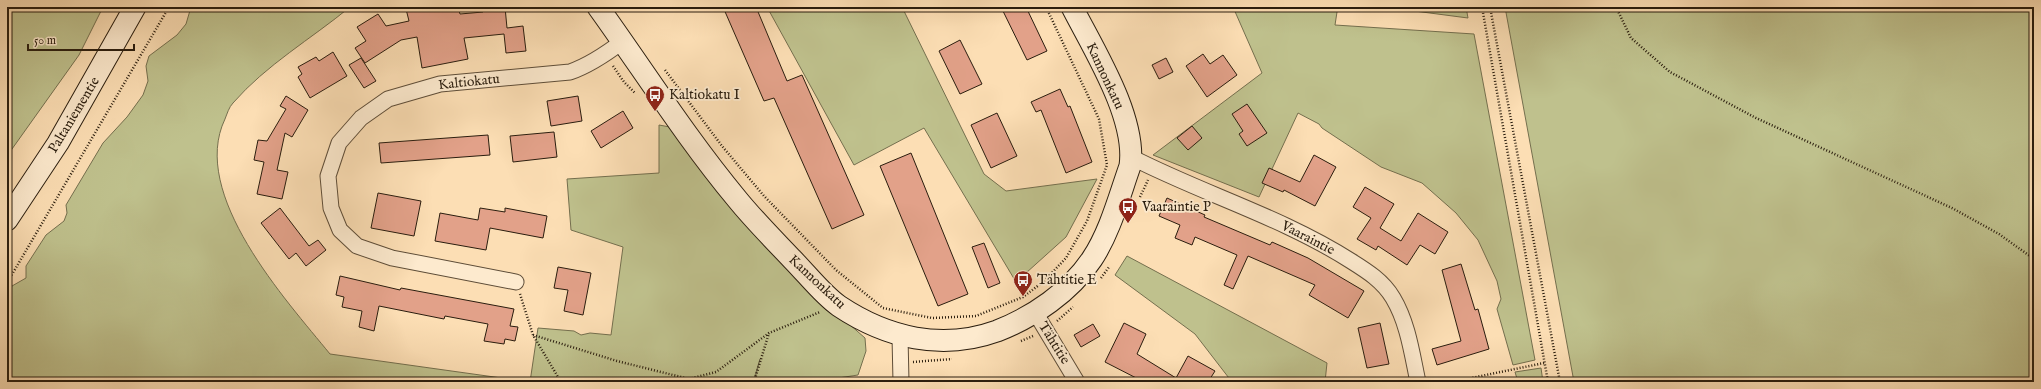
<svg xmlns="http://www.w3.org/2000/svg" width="2041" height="389" font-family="'IM FELL English',serif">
<rect width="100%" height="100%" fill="#fcdeb4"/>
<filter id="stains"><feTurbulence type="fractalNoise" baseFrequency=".005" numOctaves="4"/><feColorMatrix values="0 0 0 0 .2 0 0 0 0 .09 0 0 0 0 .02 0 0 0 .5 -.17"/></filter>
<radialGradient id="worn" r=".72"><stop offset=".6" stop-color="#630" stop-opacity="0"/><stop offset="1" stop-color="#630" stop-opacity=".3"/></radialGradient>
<g fill="#bfc18d" stroke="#746f4e">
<polygon points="7,7 103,7 79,55 7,156"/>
<path d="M 191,7 L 350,7 C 311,39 266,65 233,103 C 229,107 227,114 225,119 C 189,194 286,300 330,354 L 530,382 L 538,328 L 574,331 L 581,335 L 590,333 L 611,335 L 623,247 L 571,230 L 567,179 L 659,173 L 659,125 L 670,127 L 720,194 L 776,257 L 826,310 L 840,316 L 865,338 L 866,351 L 858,375 L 812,382 L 754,382 L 760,359 L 753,382 L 7,382 L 7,294 L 12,286 L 26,278 L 26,266 L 46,235 L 64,221 L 67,213 L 66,205 L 103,143 L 127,117 L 143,95 L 148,81 L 146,66 L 149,56 L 177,35 L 186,24 Z"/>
<polygon points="767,7 902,7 984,174 1006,191 1097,179 1066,237 1016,282 924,128 854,165"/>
<polygon points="1233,7 1332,7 1337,12 1335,25 1474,34 1535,360 1513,365 1497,309 1501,299 1497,281 1478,240 1456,213 1422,183 1381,167 1322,128 1319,124 1298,113 1259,197 1153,155 1262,73"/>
<polygon points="1384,7 1466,7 1468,18"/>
<polygon points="1505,7 2034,7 2034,382 1574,382"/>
<polygon points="1127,256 1327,363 1325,382 1232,382 1195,334 1115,275"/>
<polygon points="1541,368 1543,382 1518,382 1515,372"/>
</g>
<g fill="#e2a189" stroke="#2a1d0e">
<polygon points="415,7 458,7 460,14 483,12 482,7 505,7 507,28 523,26 526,51 506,53 504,34 464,38 468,59 422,68 417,37 401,40 365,63 355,48 366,41 357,27 378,14 386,26 409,21 406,9"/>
<polygon points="723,7 756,7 787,81 802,75 864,215 832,229 774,98 764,101"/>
<polygon points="1001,7 1026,7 1047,51 1027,60"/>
<polygon points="960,40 982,84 960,94 939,51"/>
<polygon points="333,52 347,76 310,98 298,77 302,74 298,67 316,57 319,61"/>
<polygon points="1203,54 1210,64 1223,55 1237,75 1207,97 1186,66"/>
<polygon points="361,58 376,81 364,88 349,65"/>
<polygon points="1166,58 1173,72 1159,79 1152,65"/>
<polygon points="1060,89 1068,107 1070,106 1092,162 1066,173 1041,110 1036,112 1031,102"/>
<polygon points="286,96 308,110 292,137 285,133 277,170 288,172 282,199 257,194 264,162 254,160 258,140 267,141 286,109 280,106"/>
<polygon points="578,96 582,121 551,126 547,101"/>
<polygon points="1247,104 1267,133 1247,146 1239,134 1243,131 1232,114"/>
<polygon points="623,111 633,128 601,148 591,131"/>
<polygon points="997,113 1017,156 991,168 971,125"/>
<polygon points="1192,126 1202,138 1188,150 1177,138"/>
<polygon points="554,132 557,157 513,162 510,136"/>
<polygon points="488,135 490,155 381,163 379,143"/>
<polygon points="911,153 968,294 938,306 880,166"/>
<polygon points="1314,155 1336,167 1315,206 1284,190 1283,192 1262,183 1269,168 1300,182"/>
<polygon points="1365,187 1394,204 1380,228 1401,241 1418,213 1448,232 1435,254 1420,245 1407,265 1378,246 1376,250 1357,239 1371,218 1353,207"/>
<polygon points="378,193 421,201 414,236 371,228"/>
<polygon points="1167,198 1205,215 1204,217 1270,245 1272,242 1308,258 1364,291 1348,318 1309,295 1315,285 1248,256 1233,289 1224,285 1237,255 1195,237 1192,245 1175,238 1180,225 1159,216"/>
<polygon points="280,208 309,246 318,240 326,250 306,266 296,253 289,259 261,223"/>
<polygon points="480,208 505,212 505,208 547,216 543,238 490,228 486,250 435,241 440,213 478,220"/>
<polygon points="984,243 1000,283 988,288 972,247"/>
<polygon points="1461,264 1475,310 1478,309 1489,349 1437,365 1432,349 1461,341 1442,270"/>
<polygon points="558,267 591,273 583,315 564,311 568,290 554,288"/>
<polygon points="340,276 400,290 401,288 514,309 510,326 518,327 515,341 505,339 504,344 484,341 488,324 445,316 444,319 379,306 374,331 359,327 362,311 342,307 344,297 336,295"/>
<polygon points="1124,323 1146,334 1137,354 1176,378 1188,356 1215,371 1208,382 1144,382 1105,362"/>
<polygon points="1380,323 1389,364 1367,368 1358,328"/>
<polygon points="1093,324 1100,336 1081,347 1074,335"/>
</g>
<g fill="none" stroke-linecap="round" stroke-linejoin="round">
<defs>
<g id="street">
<path d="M 1131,157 C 1203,194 1282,217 1351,261 C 1367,271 1383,281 1393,298 C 1408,323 1412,354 1418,382"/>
<path d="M 516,282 L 392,258 L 357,246 L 340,230 L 331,208 L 328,176 L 339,143 L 361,118 L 388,99 L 440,84 L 570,72 C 590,65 606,54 623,41"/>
<polyline points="1035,312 1077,382"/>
<polyline points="900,336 901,382"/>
</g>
<g id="secondary">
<path d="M 598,7 C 644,71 687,139 737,199 C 754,220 774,240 792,259 C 806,273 823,295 839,306 C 887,338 942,351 997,331 C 1033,317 1070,292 1092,259 C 1110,232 1119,197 1130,166 C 1137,118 1094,50 1072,7"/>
<polyline points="7,220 58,143 135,7"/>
</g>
</defs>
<use href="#street" stroke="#5e4d38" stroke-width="17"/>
<use href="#secondary" stroke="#2a1d0e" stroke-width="23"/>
<g stroke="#2a1d0e" stroke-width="2.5" stroke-dasharray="1 2" stroke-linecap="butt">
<polyline points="1482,7 1548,382"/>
<polyline points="1490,7 1560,382"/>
<polyline points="1616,7 1631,38 1670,72 1756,118 1952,208 1999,234 2034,259"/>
<polyline points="613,66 624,82 635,93"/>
<polyline points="665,70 722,146 764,196 836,270 883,308 932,318 976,316 1023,297 1043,282 1066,258 1087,221 1107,165 1099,119 1046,7"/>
<polyline points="1140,197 1148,180"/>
<polyline points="1101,278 1109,267"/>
<polyline points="7,283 169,7"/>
<polyline points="520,294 533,335 561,382"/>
<polyline points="1057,321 1073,307"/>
<polyline points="533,335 617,361 689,379 716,372 769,333 820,312"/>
<polyline points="1021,341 1033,336"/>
<polyline points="913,362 952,359"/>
<polyline points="754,382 769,333"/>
<polyline points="1452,382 1544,363"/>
</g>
<use href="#street" stroke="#fdeace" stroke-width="15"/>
<use href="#secondary" stroke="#fdeace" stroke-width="21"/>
</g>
<defs>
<symbol id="bus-pin" viewBox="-11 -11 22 30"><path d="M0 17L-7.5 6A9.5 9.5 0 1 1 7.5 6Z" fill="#8f2418" stroke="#fdeace"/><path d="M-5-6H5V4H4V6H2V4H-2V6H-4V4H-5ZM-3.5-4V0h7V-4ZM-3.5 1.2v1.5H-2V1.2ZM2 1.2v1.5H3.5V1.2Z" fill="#fff"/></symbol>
</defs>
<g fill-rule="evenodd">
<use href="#bus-pin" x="644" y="84" width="22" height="30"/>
<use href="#bus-pin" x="1117" y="196" width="22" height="30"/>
<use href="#bus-pin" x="1012" y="269" width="22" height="30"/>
</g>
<g text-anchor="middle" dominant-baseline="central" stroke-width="3.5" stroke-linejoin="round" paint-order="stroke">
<g font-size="14" fill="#2a1d0e" stroke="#fdeace">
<text transform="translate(1105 76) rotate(65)">Kannonkatu</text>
<text transform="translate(469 82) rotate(-6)">Kaltiokatu</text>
<text transform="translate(74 115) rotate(-59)">Paltaniementie</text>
<text transform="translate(1308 238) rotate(27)">Vaaraintie</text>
<text transform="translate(817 282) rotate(43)">Kannonkatu</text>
<text transform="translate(1054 343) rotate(58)">Tähtitie</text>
</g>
<g font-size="14" fill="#2a1d0e" stroke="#fdeace" text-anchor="start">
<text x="669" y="95">Kaltiokatu I</text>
<text x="1142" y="207">Vaaraintie P</text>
<text x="1037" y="280">Tähtitie E</text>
</g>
</g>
<rect width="2041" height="389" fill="none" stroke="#fcdeb4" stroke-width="24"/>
<rect x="8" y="8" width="2025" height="373" fill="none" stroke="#2a1d0e" stroke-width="2"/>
<rect x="12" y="12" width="2017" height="365" fill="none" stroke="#2a1d0e"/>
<path d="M28 44v6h106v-6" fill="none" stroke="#2a1d0e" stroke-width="2"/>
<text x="34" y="44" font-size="12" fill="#2a1d0e" stroke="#fdeace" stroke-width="3" paint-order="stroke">50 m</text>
<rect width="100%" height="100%" filter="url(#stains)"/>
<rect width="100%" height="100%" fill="url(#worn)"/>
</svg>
